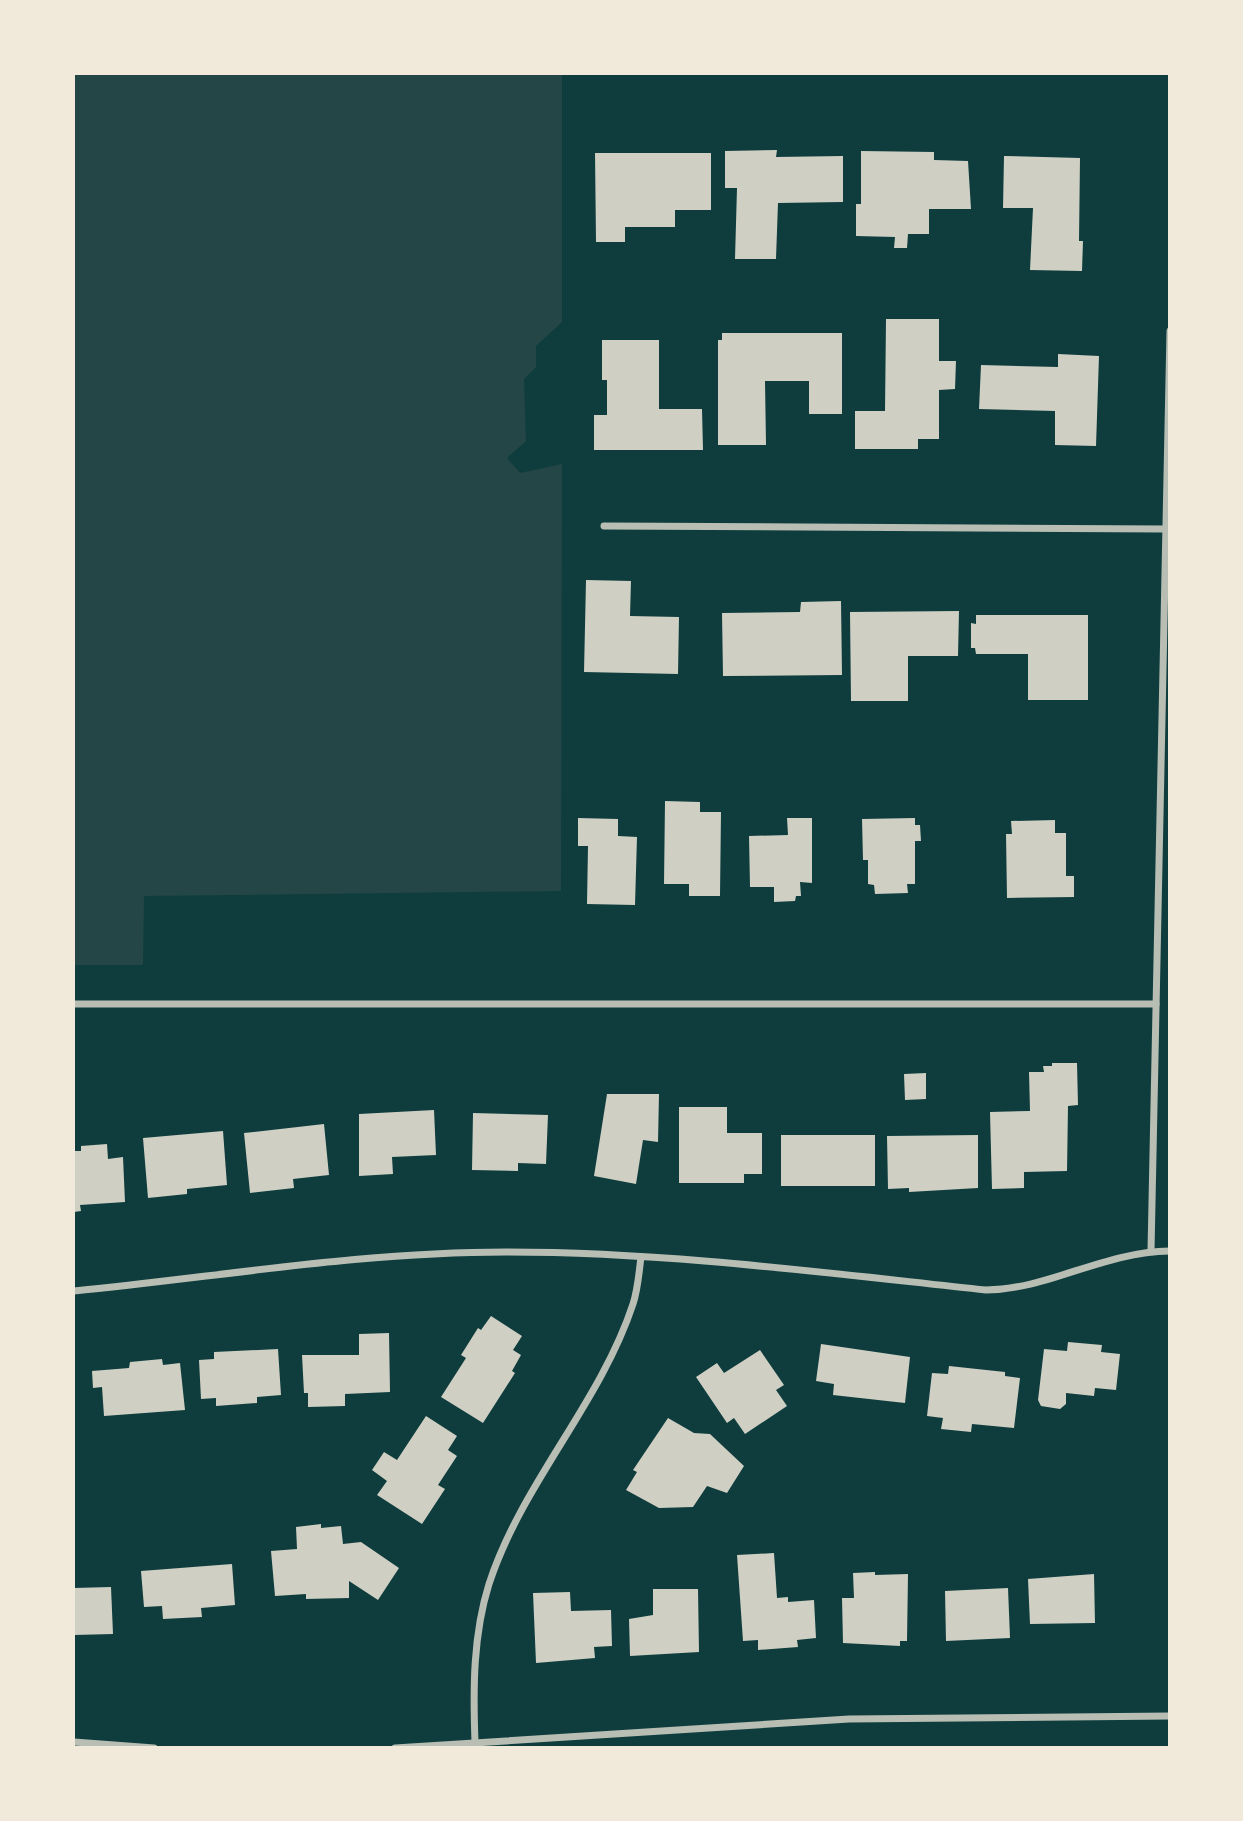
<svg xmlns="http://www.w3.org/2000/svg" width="1243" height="1821" font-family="Barlow,sans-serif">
<rect width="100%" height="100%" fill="#0f3d3e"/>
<polygon fill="#244646" points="74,74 562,74 562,322 536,346 536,367 524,379 526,441 507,458 520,473 562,464 561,891 144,896 143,965 74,965"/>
<g fill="#cfcfc3">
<polygon points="777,150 776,157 843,156 843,202 778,203 776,259 735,259 737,188 725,188 725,151"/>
<polygon points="861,151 934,152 934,160 968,161 971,209 929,209 929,234 908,234 907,248 894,248 895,237 856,236 856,204 861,204"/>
<polygon points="595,153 711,153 711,210 675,210 675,227 625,227 625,242 596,242"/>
<polygon points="1004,156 1080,158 1079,241 1083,241 1082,271 1030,270 1033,208 1003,208"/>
<polygon points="886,319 939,319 939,361 956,361 955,389 939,390 939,439 918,439 918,449 855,449 855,411 885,411"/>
<polygon points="722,333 842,333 842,414 809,414 809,381 765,381 766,445 718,445 718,340 722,340"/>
<polygon points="602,340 659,340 659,409 702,409 703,450 594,450 594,415 607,415 607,380 602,380"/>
<polygon points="1058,354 1099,356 1096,446 1055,445 1055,411 979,409 981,365 1058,367"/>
<polygon points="586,580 631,581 630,616 679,617 678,674 584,672"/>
<polygon points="841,601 842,675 723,676 722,613 800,612 801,602"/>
<polygon points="959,611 958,656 908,656 908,701 851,701 850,612"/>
<polygon points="976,615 1088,615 1088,700 1028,700 1028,654 976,654 975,648 971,648 971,623 976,624"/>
<polygon points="665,801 700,802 700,812 721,812 720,896 689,896 689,884 664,884"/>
<polygon points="578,818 618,819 618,836 637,837 635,905 587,904 588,846 578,846"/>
<polygon points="787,818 812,818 812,883 800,882 801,896 796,896 795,901 774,902 774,887 750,887 749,836 788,835"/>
<polygon points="915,818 915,825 920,825 921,841 915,841 915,884 907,884 908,893 875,894 874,885 868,884 868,860 863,860 862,819"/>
<polygon points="1055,820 1055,833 1066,833 1066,876 1074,876 1074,897 1007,898 1006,834 1012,834 1011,821"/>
<polygon points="1052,1063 1077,1063 1078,1105 1068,1106 1067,1171 1024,1172 1024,1188 992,1189 990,1112 1030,1111 1029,1072 1044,1072 1043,1066 1052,1066"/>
<polygon points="926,1073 926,1099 905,1100 904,1074"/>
<polygon points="607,1094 659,1094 658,1142 643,1140 636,1184 594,1176"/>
<polygon points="679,1107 727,1107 727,1133 762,1133 762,1174 744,1174 744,1183 679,1183"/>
<polygon points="434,1110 436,1155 392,1157 393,1174 359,1176 359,1114"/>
<polygon points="473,1113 548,1115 546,1164 518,1163 518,1171 472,1170"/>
<polygon points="324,1124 329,1175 293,1179 294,1188 250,1193 244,1133"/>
<polygon points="223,1131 227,1185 187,1189 187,1194 148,1198 143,1138"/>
<rect x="781" y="1135" width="94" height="51"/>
<polygon points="978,1135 978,1188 909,1192 909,1188 888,1189 887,1136"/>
<polygon points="107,1144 108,1159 123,1157 125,1202 80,1205 81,1211 74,1212 74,1151 81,1151 81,1146"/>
<polygon points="491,1316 522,1336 513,1350 521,1355 512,1371 515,1373 483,1423 441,1397 466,1358 461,1355 478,1328 481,1330"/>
<polygon points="389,1333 390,1392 345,1394 345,1406 308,1407 308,1393 304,1393 302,1355 359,1355 359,1334"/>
<polygon points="1068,1342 1102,1345 1101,1352 1120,1354 1116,1390 1095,1388 1094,1396 1066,1393 1066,1404 1060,1409 1041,1406 1038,1400 1044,1349 1067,1351"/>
<polygon points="821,1344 910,1357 905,1403 833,1395 834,1384 816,1381"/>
<polygon points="278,1349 281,1395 257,1397 257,1403 216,1406 216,1398 201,1399 199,1360 214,1359 214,1352"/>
<polygon points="760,1350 784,1385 776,1390 787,1406 745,1434 734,1418 727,1423 696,1377 717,1363 724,1373"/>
<polygon points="162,1359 163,1365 180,1363 185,1410 104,1416 102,1387 93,1388 92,1371 129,1368 130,1362"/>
<polygon points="949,1366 1005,1372 1005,1376 1020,1378 1014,1428 972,1424 971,1432 941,1429 943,1418 927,1416 932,1373 948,1374"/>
<polygon points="426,1416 457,1436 448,1450 457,1456 438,1485 445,1489 422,1524 377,1495 387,1481 372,1470 384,1452 397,1460"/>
<polygon points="668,1418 694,1433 710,1434 744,1466 727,1493 707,1486 693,1507 659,1508 626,1490 637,1472 633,1470"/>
<polygon points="321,1524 321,1528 341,1526 343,1544 361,1542 399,1568 378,1600 349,1581 349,1598 306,1599 306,1594 275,1596 271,1551 297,1549 296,1527"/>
<polygon points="774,1553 777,1598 788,1597 788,1602 814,1600 816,1638 797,1640 798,1647 758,1650 758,1640 743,1641 737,1555"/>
<polygon points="232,1564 235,1605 201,1608 202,1617 163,1619 162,1606 144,1607 141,1571"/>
<polygon points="875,1572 875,1575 908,1574 907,1641 900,1641 900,1646 843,1643 842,1598 854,1598 853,1573"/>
<polygon points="1094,1574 1095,1623 1030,1624 1028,1579"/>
<polygon points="111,1587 113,1634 74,1635 74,1588"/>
<polygon points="1008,1588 1010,1638 946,1641 945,1591"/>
<polygon points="653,1589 698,1589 699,1652 630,1656 629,1619 653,1615"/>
<polygon points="570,1592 571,1611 611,1610 612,1646 594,1647 595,1658 536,1663 533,1593"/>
</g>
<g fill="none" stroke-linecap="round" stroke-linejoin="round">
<g stroke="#b8beb3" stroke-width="7">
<polyline points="604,526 1166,529"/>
<polyline points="74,1004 1156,1004"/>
<polyline points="1151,1251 1170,331"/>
<path d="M 74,1291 C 217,1277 361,1252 506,1252 C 666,1252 826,1273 986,1290 C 1050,1289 1102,1252 1170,1251"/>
<polyline points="74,1742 154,1748"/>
<path d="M 475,1742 C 473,1689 473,1635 489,1584 C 522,1483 600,1404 633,1304 C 638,1289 639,1272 641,1257"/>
<polyline points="395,1748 849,1719 1170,1716"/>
</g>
</g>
<rect width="1243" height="1821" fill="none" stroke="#f1e9da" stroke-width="150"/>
</svg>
